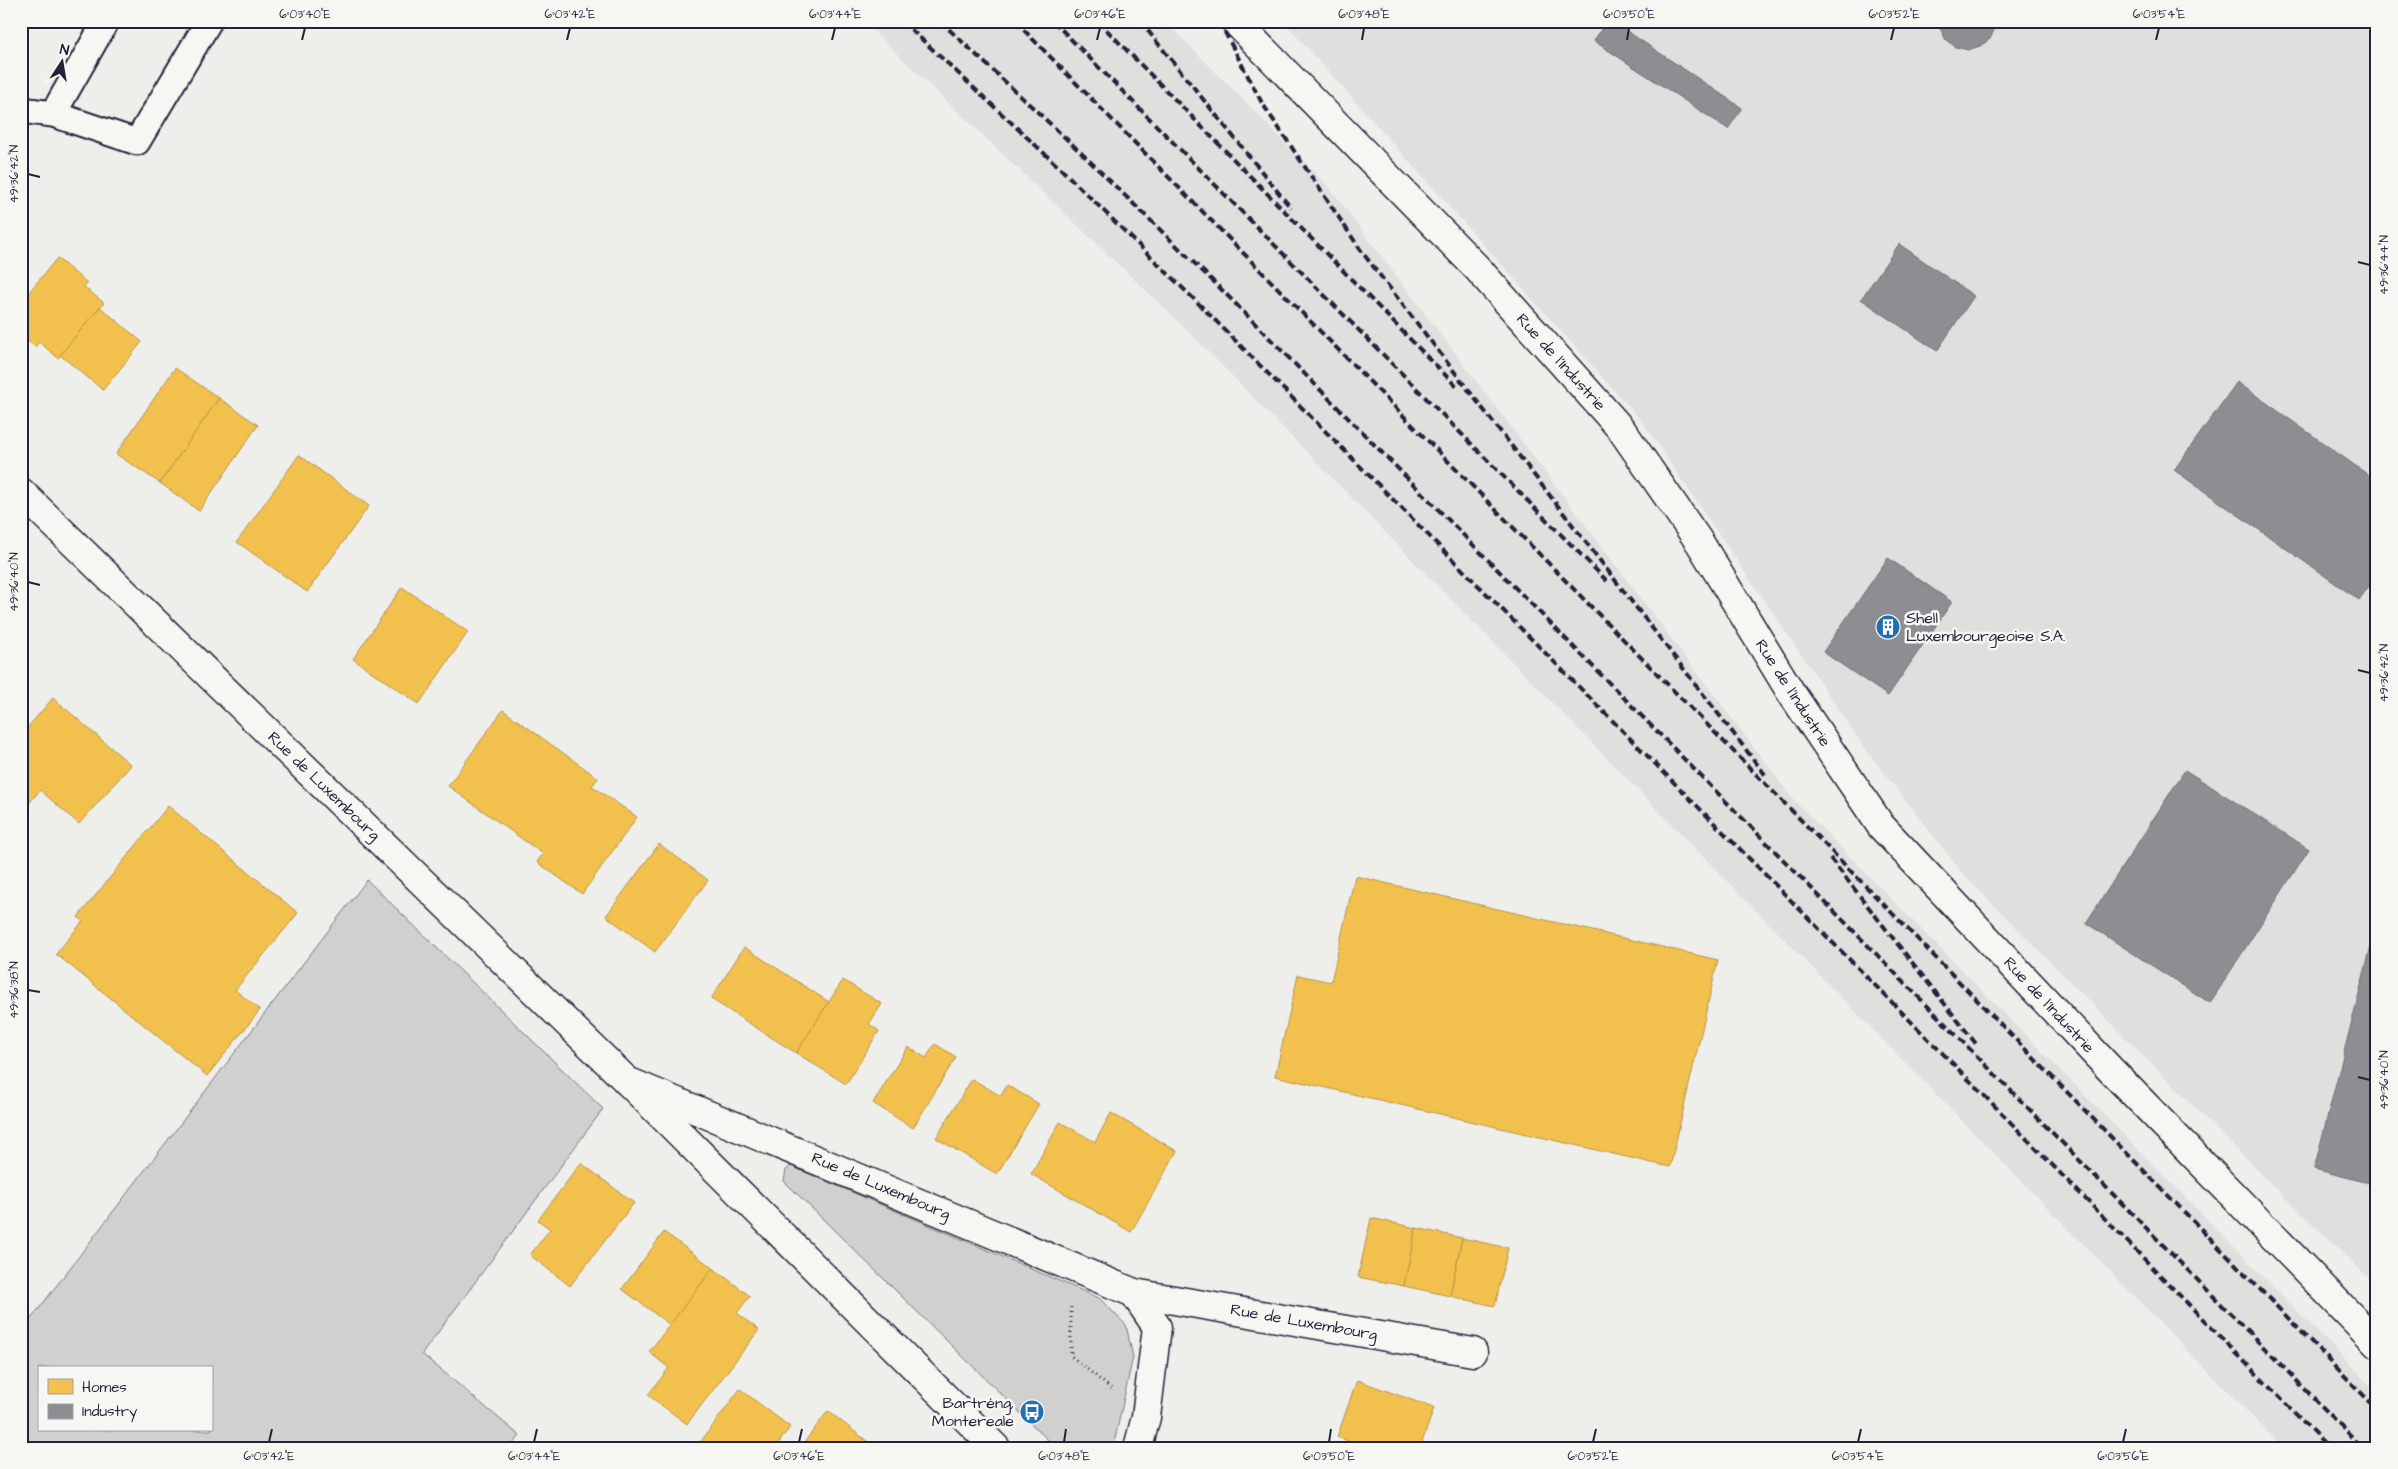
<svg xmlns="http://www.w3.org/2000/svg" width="2398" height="1469" font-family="'Architects Daughter',sans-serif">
<rect width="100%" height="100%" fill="#eeeeeb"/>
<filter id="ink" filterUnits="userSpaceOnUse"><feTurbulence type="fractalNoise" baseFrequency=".02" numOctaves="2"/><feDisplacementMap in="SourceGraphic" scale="10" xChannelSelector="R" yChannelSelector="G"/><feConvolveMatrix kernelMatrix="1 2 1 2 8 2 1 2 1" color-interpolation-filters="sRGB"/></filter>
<g filter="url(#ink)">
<g fill="#dfdfde">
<polygon points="863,21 1165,21 1330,188 1793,799 2377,1392 2377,1448 2283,1448 1183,326"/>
<polygon points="1283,21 2377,21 2377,1286 2274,1187 1963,874 1865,748 1641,420"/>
</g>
<g fill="#d0d0d1" stroke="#797986" fill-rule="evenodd">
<path d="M 367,880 L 603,1109 L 422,1354 L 520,1436 L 509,1448 L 21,1448 L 21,1332 ZM 39,1368 L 211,1368 L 211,1430 L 39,1430 Z"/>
<polygon points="791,1166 1099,1298 1126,1325 1133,1357 1113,1448 1056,1448 784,1181 786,1170"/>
</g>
<g fill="#f2c14e" stroke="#b49148">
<polygon points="57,258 87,283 84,287 104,303 58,358 39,342 35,347 21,335 21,302"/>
<polygon points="100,307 142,342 103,390 60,355"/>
<polygon points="175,368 219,398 160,483 116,454"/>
<polygon points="219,398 258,425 199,511 160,483"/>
<polygon points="299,455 369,506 307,592 237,542"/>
<polygon points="402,587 468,632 419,704 353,659"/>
<polygon points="53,698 131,765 79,824 40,790 24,809 21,806 21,735"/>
<polygon points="503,710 598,778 592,786 637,817 582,894 537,862 543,854 448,786"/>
<polygon points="168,806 298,913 235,990 260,1010 207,1076 56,954 83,921 78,917"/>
<polygon points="659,844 708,880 655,952 606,916"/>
<polygon points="1355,876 1718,960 1670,1167 1275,1076 1298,975 1331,982"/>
<polygon points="744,947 829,1002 796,1053 711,999"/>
<polygon points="843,980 882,1004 869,1024 879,1031 846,1084 796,1053"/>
<polygon points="935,1044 956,1057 913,1128 873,1103 908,1047 926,1058"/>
<polygon points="972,1079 1001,1096 1007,1085 1039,1104 997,1174 936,1138"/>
<polygon points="1111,1113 1177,1151 1131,1232 1031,1174 1060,1122 1095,1142"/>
<polygon points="581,1163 634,1203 570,1286 530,1255 550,1229 538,1220"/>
<polygon points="1371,1218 1416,1228 1404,1286 1358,1277"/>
<polygon points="1416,1228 1462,1238 1450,1296 1404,1286"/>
<polygon points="664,1232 713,1268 670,1325 622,1289"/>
<polygon points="1462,1238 1508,1248 1495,1306 1450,1296"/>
<polygon points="713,1268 750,1296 737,1313 759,1330 687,1424 648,1395 669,1368 649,1352"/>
<polygon points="1357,1380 1434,1408 1420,1448 1367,1448 1337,1437"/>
<polygon points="740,1389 790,1427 775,1448 696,1448"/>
<polygon points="828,1411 876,1448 800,1448"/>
</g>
<g fill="#8d8d92" stroke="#6d6d78">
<polygon points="1606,21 1612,21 1742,108 1728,129 1594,41"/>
<polygon points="1940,21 1995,21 1995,28 1990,39 1980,46 1968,50 1956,47 1946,40 1940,28"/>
<polygon points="1899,244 1974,296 1937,351 1861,299"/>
<polygon points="2237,382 2377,481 2377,575 2359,600 2174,470"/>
<polygon points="1888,558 1952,602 1888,696 1823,652"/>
<polygon points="2185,770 2309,849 2210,1003 2086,923"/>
<polygon points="2377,923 2377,1185 2314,1169"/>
</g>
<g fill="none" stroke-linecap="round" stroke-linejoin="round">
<defs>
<g id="lane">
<polyline points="21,110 53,114 137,142 209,21"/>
<polyline points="53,114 106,21"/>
</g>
<g id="street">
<polyline points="627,1081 1134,1293 1157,1327 1146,1417 1138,1448"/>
<polyline points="1134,1293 1473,1352"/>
</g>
<g id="secondary">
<polyline points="1235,21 1477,268 1621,429 1700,543 1790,691 1881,826 2107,1066 2377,1343"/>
<polyline points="21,492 627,1081 996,1448"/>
</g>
</defs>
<use href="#lane" stroke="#22223b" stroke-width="29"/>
<use href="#street" stroke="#22223b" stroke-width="31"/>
<use href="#secondary" stroke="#22223b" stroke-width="31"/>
<polyline stroke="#22223b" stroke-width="3" stroke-dasharray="1 4" stroke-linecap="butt" points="1071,1307 1071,1356 1113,1390"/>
<use href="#lane" stroke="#f6f6f2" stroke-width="25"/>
<use href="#street" stroke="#f6f6f2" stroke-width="28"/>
<use href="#secondary" stroke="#f6f6f2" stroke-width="28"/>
<g stroke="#22223b" stroke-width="4" stroke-dasharray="8 4" stroke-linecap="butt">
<polyline points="902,21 1060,168 1202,307 1976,1087 2329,1448"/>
<polyline points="940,21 1074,146 1219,287 2363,1448"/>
<polyline points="1015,21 1798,817 2377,1409"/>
<polyline points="1053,21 1607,581"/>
<polyline points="1098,21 1457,387"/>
<polyline points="1140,21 1291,208"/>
<polyline points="1219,21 1262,103 1362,252 1767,777"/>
<polyline points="1830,858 1977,1045"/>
</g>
</g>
</g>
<path fill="none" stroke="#22223b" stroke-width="2" d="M 302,40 L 305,28M 567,40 L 570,28M 832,40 L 835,28M 1097,40 L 1100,28M 1362,40 L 1364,28M 1627,40 L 1629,28M 1891,40 L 1894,28M 2156,40 L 2159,28M 28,174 L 40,177M 2358,262 L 2370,265M 28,582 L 40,585M 2358,670 L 2370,673M 28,990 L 40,992M 2358,1077 L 2370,1080M 269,1442 L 272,1429M 534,1442 L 537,1429M 799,1442 L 802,1429M 1064,1442 L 1066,1429M 1329,1442 L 1331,1429M 1593,1442 L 1596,1429M 1858,1442 L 1861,1429M 2123,1442 L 2126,1429"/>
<defs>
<symbol id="building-disc" viewBox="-11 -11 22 22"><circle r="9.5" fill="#1f6fb2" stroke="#f6f6f2"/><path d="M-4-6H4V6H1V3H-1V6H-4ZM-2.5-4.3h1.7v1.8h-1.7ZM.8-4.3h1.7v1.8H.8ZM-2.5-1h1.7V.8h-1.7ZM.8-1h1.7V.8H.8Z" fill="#fff"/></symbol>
<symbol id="bus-disc" viewBox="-11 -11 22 22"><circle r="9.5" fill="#1f6fb2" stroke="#f6f6f2"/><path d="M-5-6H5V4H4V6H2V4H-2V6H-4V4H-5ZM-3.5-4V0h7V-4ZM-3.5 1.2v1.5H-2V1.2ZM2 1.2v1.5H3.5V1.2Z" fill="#fff"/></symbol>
</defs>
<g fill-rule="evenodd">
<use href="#building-disc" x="1874" y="613" width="28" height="28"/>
<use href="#bus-disc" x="1018" y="1398" width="28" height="28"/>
</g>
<g text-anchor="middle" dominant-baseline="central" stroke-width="5" stroke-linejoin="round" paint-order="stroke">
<g font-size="16" fill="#22223b" stroke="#f6f6f2">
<text transform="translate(1561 362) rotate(48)">Rue de l'Industrie</text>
<text transform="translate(1793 693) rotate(57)">Rue de l'Industrie</text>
<text transform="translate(324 786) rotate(44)">Rue de Luxembourg</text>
<text transform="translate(2049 1005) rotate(47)">Rue de l'Industrie</text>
<text transform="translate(881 1186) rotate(23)">Rue de Luxembourg</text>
<text transform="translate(1304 1322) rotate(10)">Rue de Luxembourg</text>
</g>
<g font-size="16" fill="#22223b" stroke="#f6f6f2" text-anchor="start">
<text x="1906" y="618">Shell<tspan x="1906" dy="18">Luxembourgeoise S.A.</tspan></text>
<text x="1014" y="1403" text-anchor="end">Bartréng,<tspan x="1014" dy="18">Montereale</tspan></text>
</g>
</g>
<rect width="2398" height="1469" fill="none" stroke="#f6f6f2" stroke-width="55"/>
<rect x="38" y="1366" width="175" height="65" fill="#f6f6f2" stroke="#a1a1a9"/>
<rect x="48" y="1379" width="25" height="15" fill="#f2c14e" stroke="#a1a1a9"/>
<text x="82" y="1392" font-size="15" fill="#22223b">Homes</text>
<rect x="48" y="1404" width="25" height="15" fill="#8d8d92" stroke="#a1a1a9"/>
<text x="82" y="1416" font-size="15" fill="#22223b">Industry</text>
<g transform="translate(62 62) rotate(12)" stroke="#f6f6f2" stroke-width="4" paint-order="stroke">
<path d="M0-4L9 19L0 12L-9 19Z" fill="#22223b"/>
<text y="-8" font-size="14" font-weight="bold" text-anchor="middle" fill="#22223b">N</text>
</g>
<rect x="28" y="28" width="2342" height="1414" fill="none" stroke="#22223b" stroke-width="2"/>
<g font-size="12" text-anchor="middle" fill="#22223b">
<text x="305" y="18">6°03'40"E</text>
<text x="570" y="18">6°03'42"E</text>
<text x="835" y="18">6°03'44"E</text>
<text x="1100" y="18">6°03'46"E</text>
<text x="1364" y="18">6°03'48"E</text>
<text x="1629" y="18">6°03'50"E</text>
<text x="1894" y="18">6°03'52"E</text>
<text x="2159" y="18">6°03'54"E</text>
<text transform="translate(14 174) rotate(-90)" y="4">49°36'42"N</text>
<text transform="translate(2384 265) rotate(-90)" y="4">49°36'44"N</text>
<text transform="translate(14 582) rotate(-90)" y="4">49°36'40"N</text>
<text transform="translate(2384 673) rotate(-90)" y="4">49°36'42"N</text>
<text transform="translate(14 990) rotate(-90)" y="4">49°36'38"N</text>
<text transform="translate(2384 1080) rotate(-90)" y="4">49°36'40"N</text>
<text x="269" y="1460">6°03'42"E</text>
<text x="534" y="1460">6°03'44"E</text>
<text x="799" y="1460">6°03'46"E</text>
<text x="1064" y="1460">6°03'48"E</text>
<text x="1329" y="1460">6°03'50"E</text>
<text x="1593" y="1460">6°03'52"E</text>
<text x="1858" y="1460">6°03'54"E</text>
<text x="2123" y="1460">6°03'56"E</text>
</g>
</svg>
